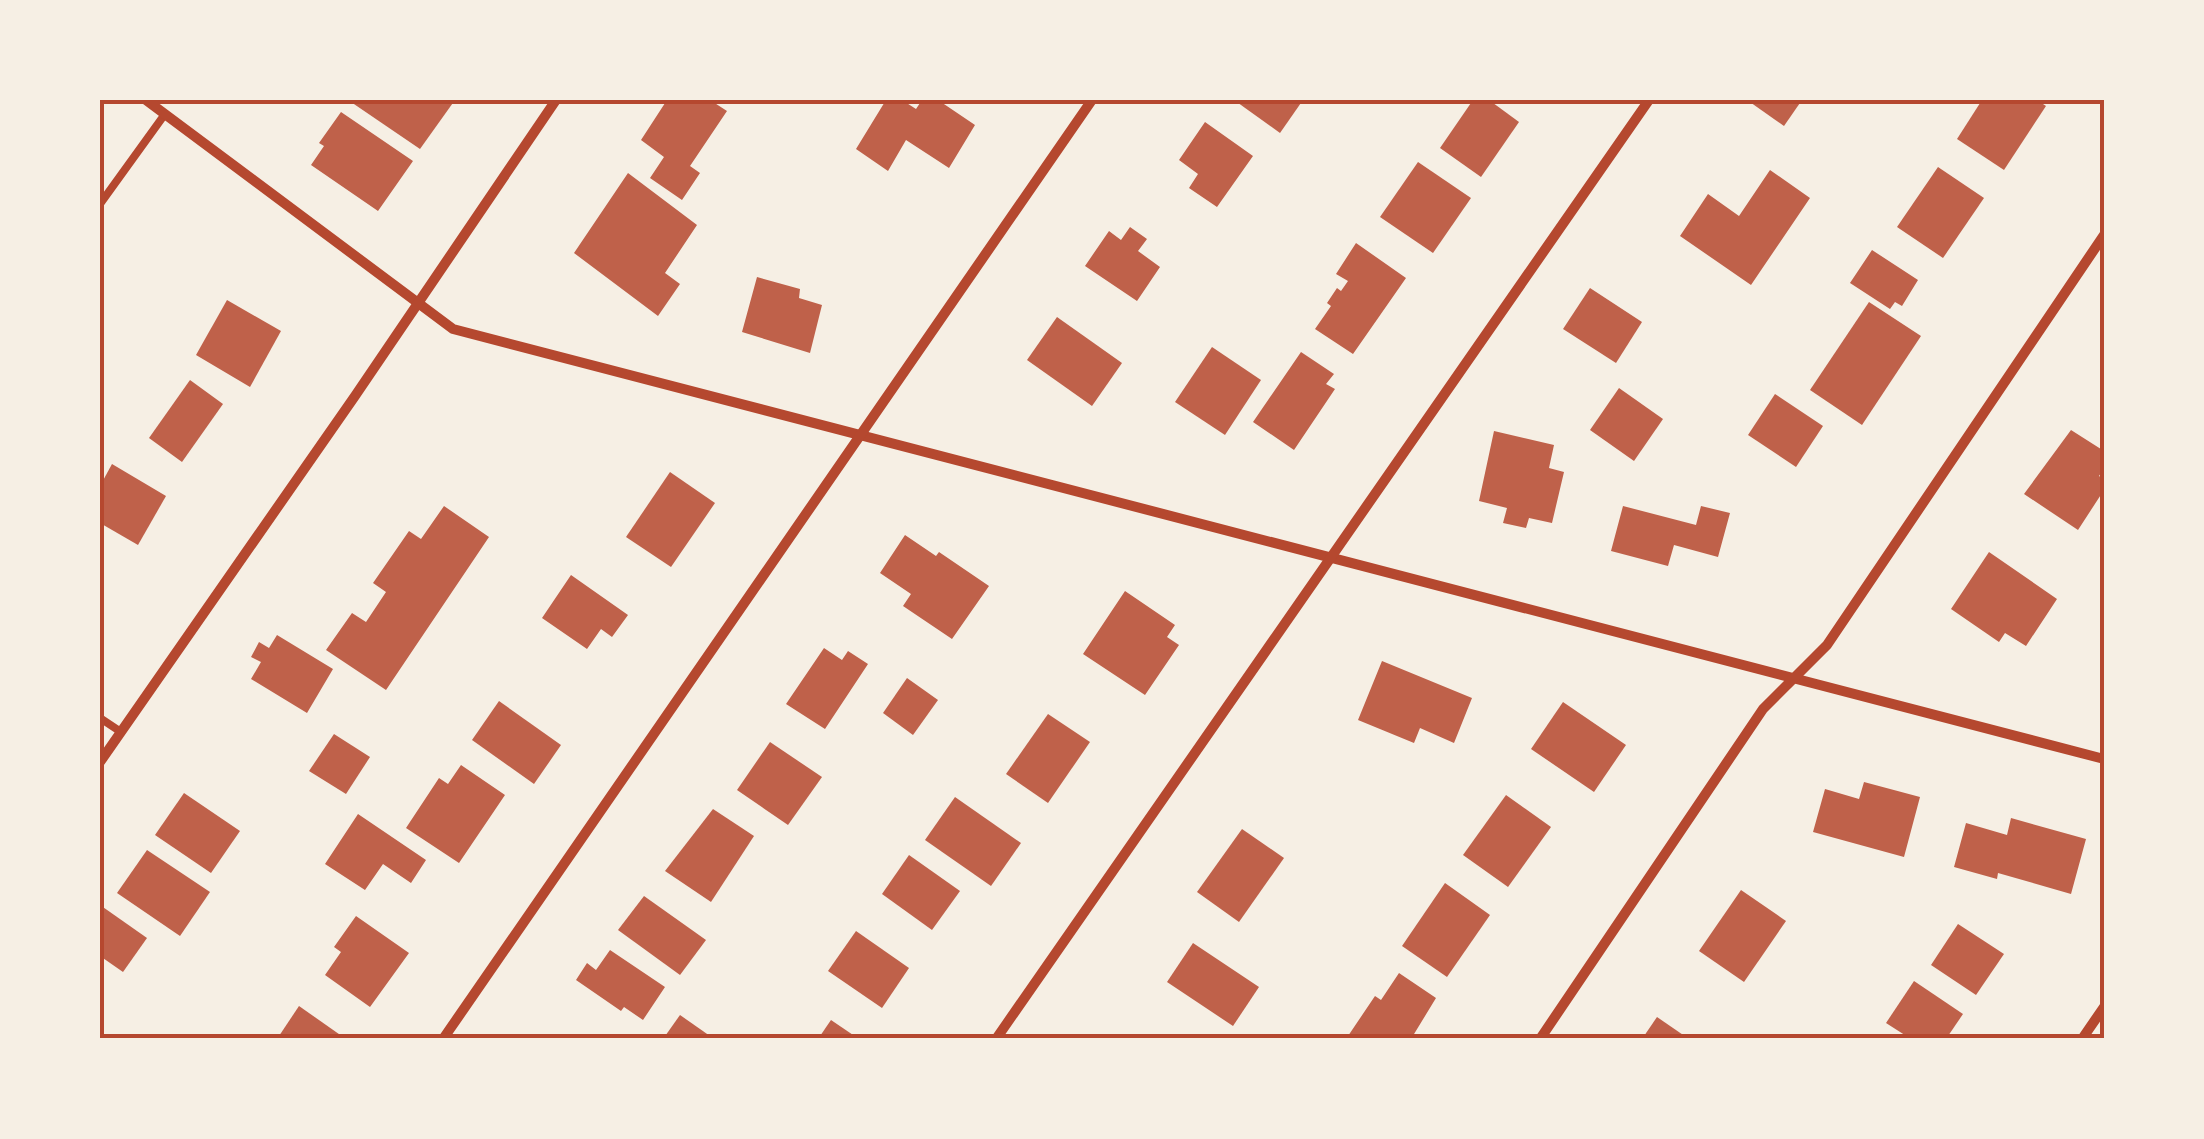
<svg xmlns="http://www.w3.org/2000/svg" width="2204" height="1139" font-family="Commissioner,sans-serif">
<rect width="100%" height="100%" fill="#f6efe4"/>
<g fill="#bf614a">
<polygon points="348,100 455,100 420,149"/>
<polygon points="667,100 710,100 727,111 690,166 700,173 682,200 650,178 664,157 641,140"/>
<polygon points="886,100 902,100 916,109 922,100 938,100 975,125 949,168 906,140 888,171 856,149"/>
<polygon points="1234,100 1303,100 1280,133"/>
<polygon points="1473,100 1489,100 1519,122 1481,177 1440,148"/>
<polygon points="1747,100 1802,100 1784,126"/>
<polygon points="1982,100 2037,100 2046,106 2004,170 1957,139"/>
<polygon points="341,112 413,161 378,211 311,165 324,146 319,143"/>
<polygon points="1205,122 1253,156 1217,207 1189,188 1198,174 1179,160"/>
<polygon points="1418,162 1471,198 1433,253 1380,217"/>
<polygon points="1938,167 1984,198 1943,258 1897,227"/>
<polygon points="1770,170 1810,198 1751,285 1680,236 1708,194 1739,216"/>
<polygon points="628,173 697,225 665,273 680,284 658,316 574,253"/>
<polygon points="1130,227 1147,239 1138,251 1160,267 1137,301 1085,266 1109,231 1121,240"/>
<polygon points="1356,243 1406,278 1353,354 1315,329 1331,306 1327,303 1337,288 1341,291 1348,281 1336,274"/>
<polygon points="1872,250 1918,280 1902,306 1895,302 1890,309 1850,283"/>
<polygon points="757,277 800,289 799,298 822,305 810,353 742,332"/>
<polygon points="1590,288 1642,322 1616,363 1563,329"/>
<polygon points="227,300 281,331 250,387 196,355"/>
<polygon points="1869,302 1921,336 1862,425 1810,390"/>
<polygon points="1057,317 1122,363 1092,406 1027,360"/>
<polygon points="1212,347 1261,380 1225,435 1175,402"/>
<polygon points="1301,352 1334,374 1326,384 1335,389 1294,450 1253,422"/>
<polygon points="190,380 223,404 182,462 149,438"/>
<polygon points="1619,388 1663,419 1634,461 1590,430"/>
<polygon points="1775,394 1823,426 1796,467 1748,435"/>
<polygon points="2071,430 2104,451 2104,469 2099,476 2104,479 2104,490 2078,530 2024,494"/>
<polygon points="1494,431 1554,445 1549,468 1564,472 1552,523 1529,518 1526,528 1503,523 1507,508 1479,501"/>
<polygon points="112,464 166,496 138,545 100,523 100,486"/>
<polygon points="670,472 715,503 671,567 626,537"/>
<polygon points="444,506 489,537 386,690 326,650 352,613 366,622 386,592 373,583 409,531 421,539"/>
<polygon points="1623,506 1696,525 1701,506 1730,513 1718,557 1674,545 1668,566 1611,551"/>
<polygon points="905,535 936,556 939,552 989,586 952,639 903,606 911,594 880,573"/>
<polygon points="1989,552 2057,599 2026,646 2005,633 1999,642 1951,609"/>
<polygon points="571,575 628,615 612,637 601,629 587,649 542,618"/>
<polygon points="1125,591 1175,625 1167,637 1179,645 1145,695 1083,654"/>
<polygon points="277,635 333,669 307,713 251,679 261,662 251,657 259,642 269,648"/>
<polygon points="824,648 842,660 848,651 868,664 825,729 786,704"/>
<polygon points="1382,661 1472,698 1454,743 1420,728 1414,743 1358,720"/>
<polygon points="907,678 938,700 913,735 883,713"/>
<polygon points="499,701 561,745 534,784 472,740"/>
<polygon points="1563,702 1626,745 1594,792 1531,749"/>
<polygon points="1048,714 1090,742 1048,803 1006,774"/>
<polygon points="334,734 370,757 346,794 309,771"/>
<polygon points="770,742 822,777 788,825 737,790"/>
<polygon points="461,765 505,795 459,863 406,828 439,778 448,784"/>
<polygon points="1864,782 1920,797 1904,857 1813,832 1825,789 1859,799"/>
<polygon points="184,793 240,831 211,873 155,835"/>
<polygon points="1506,795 1551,827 1508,887 1463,855"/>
<polygon points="955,797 1021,843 991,886 925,840"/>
<polygon points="713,809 754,836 711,902 665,871"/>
<polygon points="358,814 426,860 411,883 383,864 365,890 325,864"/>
<polygon points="2011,818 2086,839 2071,894 1998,873 1997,879 1954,867 1966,823 2007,835"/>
<polygon points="1242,829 1284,858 1239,922 1197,892"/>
<polygon points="147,850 210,892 180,936 117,893"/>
<polygon points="909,855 960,891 932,930 882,894"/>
<polygon points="1445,883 1490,915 1447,977 1402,946"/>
<polygon points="1741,890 1786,921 1744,982 1699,951"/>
<polygon points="644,896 706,940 680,975 618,930"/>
<polygon points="100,905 147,938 123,972 100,956"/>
<polygon points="356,916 409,953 370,1007 325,975 341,952 334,947"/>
<polygon points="1958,924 2004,954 1976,995 1931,965"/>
<polygon points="856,931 909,968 882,1008 828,971"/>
<polygon points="1193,943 1259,987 1233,1026 1167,982"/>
<polygon points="610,950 665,987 643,1020 624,1007 621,1011 576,980 587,963 596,970"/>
<polygon points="1399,973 1436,998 1411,1039 1346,1039 1375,996 1381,1000"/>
<polygon points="1914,981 1963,1014 1946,1039 1911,1039 1886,1023"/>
<polygon points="299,1006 346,1039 277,1039"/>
<polygon points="680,1015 710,1036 709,1039 663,1039"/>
<polygon points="1657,1017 1689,1039 1642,1039"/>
<polygon points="831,1020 859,1039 818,1039"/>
</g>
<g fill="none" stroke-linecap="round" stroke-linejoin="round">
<g stroke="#b5482f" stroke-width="8">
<polyline points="100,204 165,114"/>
<polyline points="100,718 121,732"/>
</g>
<g stroke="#b5482f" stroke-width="10">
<polyline points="146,100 453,329 2104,759"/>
<polyline points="100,762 355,396 556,100"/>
<polyline points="443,1039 1092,100"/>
<polyline points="996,1039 1649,100"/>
<polyline points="1540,1039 1763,709 1827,645 2104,235"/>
<polyline points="2082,1039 2104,1007"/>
</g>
</g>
<rect width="2204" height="1139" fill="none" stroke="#f6efe4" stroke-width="205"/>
<rect x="102" y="102" width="2000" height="934" fill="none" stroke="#b5482f" stroke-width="4"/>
</svg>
